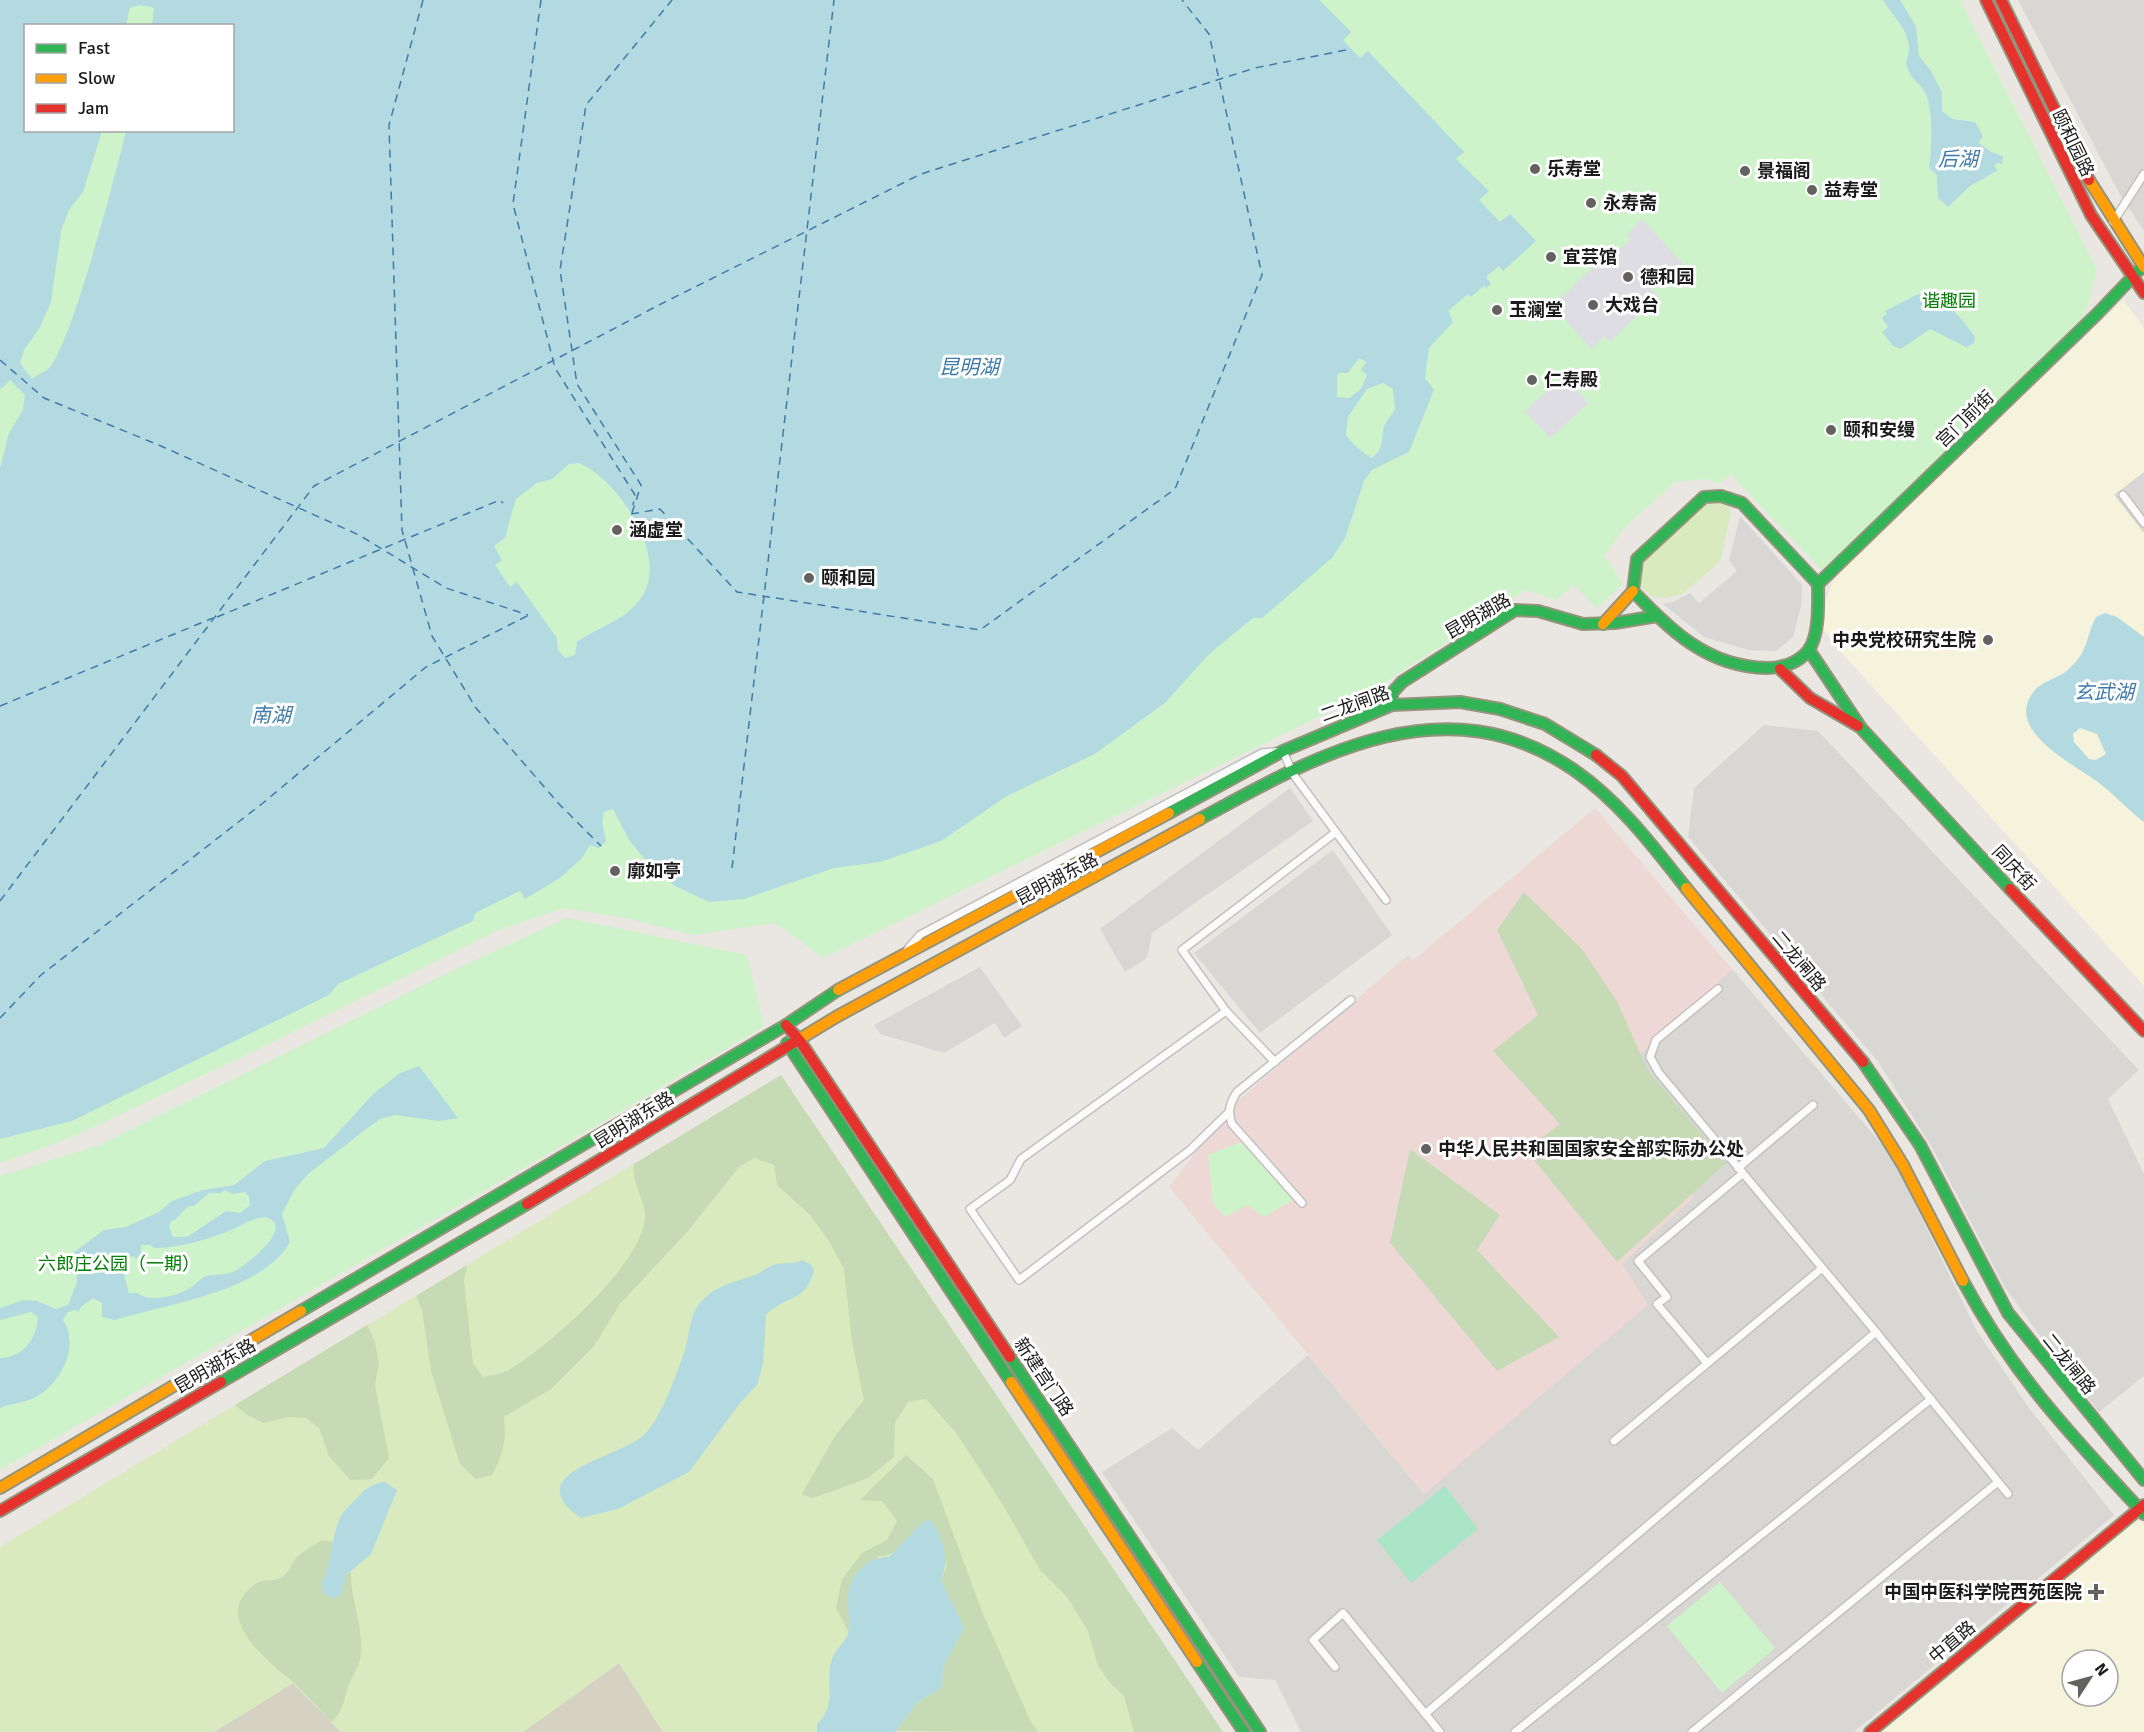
<svg xmlns="http://www.w3.org/2000/svg" width="2144" height="1732" font-family="Signika,'Noto Sans SC',sans-serif">
<rect width="100%" height="100%" fill="#eae7e2"/>
<g fill="#d9d7d4">
<polygon points="2018,0 2144,0 2144,231 2119,193"/>
<polygon points="1764,725 1818,731 2139,1070 2108,1099 2144,1174 2144,1376 2099,1412 2056,1358 2004,1286 1933,1149 1879,1063 1688,837 1694,788"/>
<polygon points="1333,850 1392,935 1260,1033 1194,953"/>
<polygon points="1732,969 1890,1154 1977,1331 2029,1408 2114,1515 1854,1732 1301,1732 1275,1680 1239,1677 1102,1472 1172,1428 1198,1450 1308,1355 1424,1494 1622,1264 1622,1109 1610,1082"/>
</g>
<polygon fill="#eed8d6" points="1595,808 1732,969 1610,1082 1622,1109 1695,1196 1622,1264 1648,1305 1424,1494 1169,1187 1227,1110 1408,955 1413,960"/>
<g fill="#f6f3dc" fill-rule="evenodd">
<polygon points="2123,300 2144,328 2144,986 1841,652 1823,629 1824,604 1835,577"/>
<path d="M 2132,1521 L 2141,1521 L 2144,1524 L 2144,1732 L 1880,1732 ZM 2072,1660 L 2108,1660 L 2108,1696 L 2072,1696 Z"/>
</g>
<g fill="#d5d2c4">
<polygon points="619,1663 663,1732 523,1732"/>
<polygon points="293,1683 341,1732 214,1732"/>
</g>
<g fill="#d9eabe">
<path d="M 1715,501 L 1728,503 L 1731,511 L 1721,559 L 1712,569 L 1682,594 L 1664,598 L 1650,596 C 1648,593 1642,589 1641,585 C 1630,561 1688,519 1704,503 Z"/>
<polygon points="781,1075 1223,1732 663,1732 619,1663 523,1732 341,1732 293,1683 214,1732 0,1732 0,1547"/>
</g>
<g fill="#c6dbb5">
<polygon points="1524,892 1582,949 1618,1003 1648,1071 1726,1163 1617,1262 1526,1150 1560,1124 1493,1051 1538,1015 1497,930"/>
<path d="M 781,1075 L 1223,1732 L 1134,1732 L 1124,1696 L 1111,1684 L 1098,1666 L 1088,1631 L 1067,1597 L 1040,1570 L 1003,1505 L 957,1434 L 926,1399 L 908,1402 L 895,1423 L 894,1457 L 868,1478 L 813,1498 L 802,1494 L 835,1436 L 864,1400 L 852,1342 L 844,1269 L 829,1241 L 809,1214 L 777,1185 L 774,1165 L 754,1158 L 739,1167 L 687,1232 L 620,1304 L 594,1346 L 551,1389 L 504,1417 C 507,1439 503,1455 492,1475 L 476,1479 L 460,1464 L 431,1371 L 422,1310 L 416,1296 L 467,1265 L 464,1281 L 473,1363 L 483,1377 C 492,1375 503,1374 510,1369 C 549,1346 643,1264 645,1217 C 646,1199 631,1185 634,1164 Z"/>
<polygon points="1410,1149 1500,1215 1477,1250 1559,1337 1497,1371 1390,1243"/>
<polygon points="367,1325 375,1342 379,1363 375,1385 389,1458 372,1479 350,1480 329,1456 319,1428 306,1418 289,1417 263,1423 246,1414 235,1405"/>
<path d="M 906,1455 L 933,1479 L 983,1614 L 1030,1720 L 1038,1732 L 896,1731 L 917,1703 L 942,1687 L 944,1665 L 964,1628 L 941,1580 L 947,1566 L 923,1522 C 911,1537 898,1557 878,1556 L 848,1600 L 851,1619 L 849,1633 L 836,1608 L 842,1579 L 862,1553 L 887,1540 L 897,1521 L 882,1501 L 860,1500 Z"/>
<path d="M 324,1540 L 334,1542 L 329,1571 L 321,1584 L 324,1594 L 344,1582 L 346,1575 L 351,1572 C 350,1600 366,1632 360,1660 C 357,1670 350,1680 347,1690 C 343,1703 342,1714 331,1722 C 319,1709 306,1694 293,1682 C 268,1661 210,1617 254,1585 C 262,1578 272,1582 280,1578 C 290,1573 291,1564 297,1557 C 303,1551 316,1543 324,1540 Z"/>
</g>
<g fill="#cef3cb" fill-rule="evenodd">
<path d="M 0,0 L 1960,0 L 2097,270 L 2085,315 L 2078,324 L 1824,572 L 1730,474 L 1719,484 L 1706,479 L 1675,482 L 1624,528 L 1604,556 L 1623,584 L 1597,608 L 1574,585 L 1556,600 L 1526,590 L 1372,691 L 823,958 L 775,923 L 693,935 L 625,918 L 563,908 L 496,931 L 246,1055 L 70,1138 L 0,1163 ZM 26,26 L 232,26 L 232,130 L 26,130 Z"/>
<polygon points="567,918 747,955 764,1026 579,1136 0,1470 0,1176 99,1145 460,967"/>
<polygon points="1241,1142 1293,1200 1264,1217 1247,1205 1226,1217 1213,1204 1208,1155"/>
<polygon points="1720,1582 1775,1648 1722,1693 1667,1626"/>
</g>
<polygon fill="#aae5c8" points="1445,1486 1478,1529 1411,1583 1377,1540"/>
<g fill="#d8d7d5">
<polygon points="2144,472 2144,533 2114,495"/>
<polygon points="1740,516 1802,585 1801,606 1793,637 1776,651 1749,650 1704,637 1663,604 1673,602 1690,593 1699,603 1737,571 1729,560"/>
<polygon points="1290,788 1313,821 1152,933 1147,958 1125,972 1100,929"/>
<polygon points="980,967 1022,1026 1004,1038 995,1023 944,1053 880,1034 874,1025"/>
</g>
<g fill="#dedde3">
<polygon points="1642,219 1687,268 1671,283 1663,275 1650,287 1658,296 1610,342 1605,336 1592,349 1552,306 1613,248 1617,252 1630,240 1626,235"/>
<polygon points="1564,376 1589,403 1550,438 1525,411"/>
</g>
<g fill="#b3dae1" fill-rule="evenodd">
<path d="M 0,0 L 1319,0 L 1351,32 L 1343,40 L 1360,58 L 1368,51 L 1464,152 L 1456,159 L 1489,191 L 1479,200 L 1500,222 L 1510,214 L 1536,241 L 1503,271 L 1499,266 L 1486,277 L 1491,284 L 1486,288 L 1484,286 L 1471,297 L 1468,294 L 1448,311 L 1453,322 L 1429,348 L 1425,378 L 1434,390 L 1409,452 L 1372,470 L 1364,481 L 1345,538 L 1332,558 L 1262,618 L 1253,618 L 1209,654 L 1166,702 L 1095,754 L 1007,796 L 941,841 L 880,862 L 834,868 L 744,899 L 709,902 L 675,886 L 642,856 L 629,840 L 613,809 L 604,812 L 602,822 L 606,841 L 599,848 L 590,845 L 582,858 L 560,878 L 525,899 L 520,891 L 475,913 L 473,921 L 338,984 L 329,995 L 72,1121 L 0,1139 L 0,468 L 9,433 L 23,410 L 25,395 L 10,380 L 0,390 ZM 140,5 L 154,8 L 152,25 L 232,26 L 232,130 L 126,131 C 118,166 69,355 47,370 C 42,373 37,375 32,379 L 20,363 L 24,350 L 39,329 L 51,302 L 61,231 L 69,210 L 83,192 L 102,131 L 26,130 L 26,26 L 126,25 L 130,8 ZM 1359,358 L 1366,362 L 1361,370 L 1367,375 L 1361,389 L 1349,398 L 1337,397 L 1337,376 L 1339,373 L 1348,373 ZM 1383,383 L 1393,389 L 1395,410 C 1392,415 1386,421 1384,427 C 1381,439 1384,451 1371,458 L 1353,444 L 1346,435 L 1348,417 L 1367,389 ZM 579,463 C 617,479 668,553 643,595 C 627,621 599,626 577,642 L 575,655 L 565,658 L 558,650 L 557,638 L 517,582 L 510,587 L 495,565 L 502,560 L 494,546 L 505,538 L 516,499 L 537,483 L 552,479 L 569,464 Z"/>
<path d="M 1883,0 L 1900,0 L 1916,26 L 1919,56 L 1931,71 L 1942,92 L 1942,111 L 1952,119 L 1975,122 L 1983,136 L 1979,143 L 1991,152 L 2003,156 L 2002,165 L 1998,162 L 1994,167 L 1998,170 L 1970,186 L 1948,207 L 1938,198 L 1937,175 L 1929,168 C 1932,152 1933,109 1926,94 C 1921,84 1910,78 1907,67 C 1905,60 1909,56 1909,49 C 1909,30 1892,15 1883,0 Z"/>
<path d="M 1927,293 C 1946,298 1964,322 1975,337 L 1974,343 L 1966,347 L 1930,329 L 1901,349 L 1893,346 L 1882,332 L 1888,327 L 1882,318 L 1887,314 L 1885,311 L 1918,294 Z"/>
<path d="M 2105,613 L 2117,617 L 2144,637 L 2144,822 C 2127,809 2112,792 2095,780 C 2073,764 2006,731 2032,694 C 2040,681 2058,679 2069,669 C 2090,649 2085,638 2096,617 ZM 2080,728 L 2097,734 L 2106,754 L 2096,760 L 2089,759 L 2074,742 L 2073,734 Z"/>
<path d="M 419,1066 L 458,1118 L 438,1121 L 396,1115 L 380,1119 L 365,1130 L 308,1174 L 295,1189 L 282,1214 L 290,1242 C 262,1292 167,1304 115,1320 L 102,1317 L 102,1303 L 93,1298 L 80,1308 L 79,1312 L 75,1310 L 68,1312 L 63,1320 C 80,1346 62,1382 36,1397 C 25,1403 12,1403 0,1408 L 0,1358 C 23,1358 37,1338 38,1317 L 31,1312 L 0,1320 L 0,1308 L 23,1300 L 37,1301 L 56,1309 L 68,1305 L 77,1282 L 74,1252 L 104,1230 L 126,1227 L 159,1212 L 172,1201 L 203,1190 L 234,1185 L 265,1161 L 324,1148 L 373,1094 L 400,1073 ZM 225,1190 L 233,1194 L 245,1192 L 249,1197 L 250,1205 L 240,1213 L 226,1211 L 187,1237 L 173,1237 L 169,1227 L 171,1221 L 175,1220 L 188,1206 L 194,1206 L 209,1193 L 221,1193 ZM 264,1217 C 298,1224 248,1264 235,1271 C 225,1276 214,1273 204,1277 C 199,1280 195,1285 190,1288 C 177,1296 149,1303 138,1293 L 129,1293 C 126,1281 117,1261 133,1256 L 136,1259 L 141,1253 L 141,1245 L 150,1245 L 154,1248 C 178,1248 201,1241 224,1233 C 238,1228 248,1219 264,1217 Z"/>
<path d="M 802,1260 L 810,1264 L 814,1270 C 807,1302 785,1295 766,1315 L 763,1364 L 757,1385 L 740,1403 L 689,1472 L 618,1509 L 581,1518 C 516,1473 619,1458 644,1435 C 661,1419 677,1373 685,1350 C 690,1335 689,1315 700,1303 C 715,1286 731,1283 752,1276 C 760,1274 767,1266 776,1264 C 786,1262 793,1265 802,1260 Z"/>
<path d="M 385,1482 L 397,1490 L 371,1554 L 346,1575 L 342,1592 L 335,1599 L 324,1594 L 321,1584 C 333,1563 330,1538 341,1516 C 345,1510 352,1503 357,1498 C 365,1489 373,1483 385,1482 Z"/>
<path d="M 931,1520 C 943,1539 950,1558 941,1580 L 964,1628 L 944,1665 L 942,1687 L 917,1703 L 895,1732 L 817,1732 L 817,1724 C 839,1703 824,1683 832,1659 C 836,1648 847,1641 849,1631 C 852,1619 847,1609 848,1598 C 849,1576 867,1556 889,1557 L 923,1522 Z"/>
</g>
<g fill="none" stroke-linecap="round" stroke-linejoin="round">
<g stroke="#3f7ba9" stroke-width="1.5" stroke-dasharray="8 6" stroke-linecap="butt">
<polyline points="423,0 389,125 402,530 432,636 476,708 559,804 601,846"/>
<polyline points="541,0 513,204 555,368 635,495 633,505"/>
<polyline points="0,360 44,398 161,446 359,535 446,588 528,615"/>
<polyline points="632,513 641,485 577,384 560,270 586,105 672,0"/>
<polyline points="631,514 660,509 737,592 980,630 1175,489 1262,275 1209,34 1182,0"/>
<polyline points="217,617 500,500 503,503"/>
<polyline points="0,706 213,618"/>
<polyline points="732,868 834,0"/>
<polyline points="0,901 314,486 659,305 921,174 1255,68 1351,49"/>
<polyline points="0,1018 41,975 263,803 426,667 529,615"/>
</g>
<defs>
<g id="street">
<polyline points="2113,222 2144,174"/>
<polyline points="2123,495 2144,523"/>
<polyline points="907,950 920,935 1262,753 1283,751 1293,774 1386,900"/>
<polyline points="1718,989 1656,1040 1650,1057 1659,1073 1876,1332 2008,1494"/>
<polyline points="1226,1011 1021,1159 1010,1180 970,1209 1019,1280 1190,1150 1228,1113"/>
<polyline points="1275,1062 1226,1011 1182,950 1336,832"/>
<polyline points="1738,1168 1813,1105"/>
<path d="M 1302,1203 L 1232,1124 C 1227,1111 1230,1103 1237,1092 L 1351,1000"/>
<polyline points="1707,1363 1657,1304 1667,1297 1638,1261 1742,1174"/>
<polyline points="1614,1441 1821,1269"/>
<polyline points="1335,1667 1313,1640 1343,1613 1440,1732"/>
<polyline points="1425,1714 1876,1332"/>
<polyline points="1515,1732 1931,1399"/>
<polyline points="1692,1732 1998,1482"/>
</g>
<g id="fast">
<path d="M 1721,496 L 1742,503 L 1818,584 C 1818,603 1820,635 1808,651 C 1798,663 1782,668 1767,668 C 1708,667 1671,631 1633,591 L 1637,559 L 1704,497 Z"/>
<polyline points="1818,584 2097,314 2143,266"/>
<polyline points="1809,650 1861,728 2010,889"/>
<polyline points="1392,705 1392,693 1402,682 1515,610 1538,611 1583,624 1615,623 1657,616"/>
<polyline points="1169,813 1283,751 1392,705 1460,702 1500,709 1545,724 1596,755"/>
<path d="M 1200,819 C 1318,754 1446,682 1574,770 C 1619,801 1653,846 1686,888"/>
<polyline points="787,1043 1011,1382"/>
<polyline points="1863,1062 1920,1145 2008,1313 2144,1480"/>
<path d="M 1963,1281 C 2013,1375 2073,1437 2144,1514"/>
<polyline points="301,1311 786,1025 838,990"/>
<polyline points="1010,1357 1260,1732"/>
<polyline points="221,1382 527,1204"/>
<polyline points="1197,1662 1244,1732"/>
</g>
<g id="slow">
<polyline points="2089,180 2144,267"/>
<polyline points="1603,624 1633,591"/>
<polyline points="1686,888 1869,1110 1903,1165 1963,1281"/>
<polyline points="838,990 1169,813"/>
<polyline points="798,1040 836,1017 1200,819"/>
<polyline points="1011,1382 1197,1662"/>
<polyline points="0,1488 301,1311"/>
</g>
<g id="jam">
<polyline points="1986,0 2091,215 2144,293"/>
<polyline points="2001,0 2089,180"/>
<polyline points="1780,669 1810,698 1858,726"/>
<polyline points="1596,755 1622,776 1863,1062"/>
<polyline points="2010,889 2144,1031"/>
<polyline points="786,1025 800,1041 1010,1357"/>
<polyline points="527,1204 798,1040"/>
<polyline points="0,1511 221,1382"/>
<polyline points="1870,1732 2144,1505"/>
</g>
</defs>
<use href="#street" stroke="#c2c1bf" stroke-width="10"/>
<use href="#fast" stroke="#94937b" stroke-width="14"/>
<use href="#slow" stroke="#94937b" stroke-width="14"/>
<use href="#jam" stroke="#94937b" stroke-width="14"/>
<use href="#street" stroke="#fcfbfb" stroke-width="7"/>
<use href="#fast" stroke="#30b455" stroke-width="10"/>
<use href="#slow" stroke="#ff9f0a" stroke-width="10"/>
<use href="#jam" stroke="#e5322d" stroke-width="10"/>
</g>
<g fill="#636261" stroke="#fff" stroke-width="2">
<circle cx="1535" cy="169" r="6"/>
<circle cx="1745" cy="171" r="6"/>
<circle cx="1812" cy="190" r="6"/>
<circle cx="1591" cy="203" r="6"/>
<circle cx="1551" cy="257" r="6"/>
<circle cx="1628" cy="277" r="6"/>
<circle cx="1593" cy="305" r="6"/>
<circle cx="1497" cy="310" r="6"/>
<circle cx="1532" cy="380" r="6"/>
<circle cx="1831" cy="430" r="6"/>
<circle cx="617" cy="530" r="6"/>
<circle cx="809" cy="578" r="6"/>
<circle cx="1988" cy="640" r="6"/>
<circle cx="615" cy="871" r="6"/>
<circle cx="1426" cy="1149" r="6"/>
<path d="M2093 1583h6v6h6v6h-6v6h-6v-6h-6v-6h6z"/>
</g>
<g text-anchor="middle" dominant-baseline="central" stroke-width="6" stroke-linejoin="round" paint-order="stroke">
<g font-size="18" fill="#1b1b1b" stroke="#fff">
<text transform="translate(2073 143) rotate(64)">颐和园路</text>
<text transform="translate(1965 419) rotate(-44)">宫门前街</text>
<text transform="translate(1478 616) rotate(-30)">昆明湖路</text>
<text transform="translate(1355 704) rotate(-20)">二龙闸路</text>
<text transform="translate(2014 868) rotate(47)">同庆街</text>
<text transform="translate(1057 879) rotate(-28)">昆明湖东路</text>
<text transform="translate(1799 961) rotate(50)">二龙闸路</text>
<text transform="translate(634 1120) rotate(-32)">昆明湖东路</text>
<text transform="translate(2069 1364) rotate(51)">二龙闸路</text>
<text transform="translate(215 1366) rotate(-30)">昆明湖东路</text>
<text transform="translate(1044 1377) rotate(56)">新建宫门路</text>
<text transform="translate(1952 1642) rotate(-40)">中直路</text>
</g>
<g font-size="18" font-weight="bold" fill="#1b1b1b" stroke="#fff" text-anchor="start">
<text x="1547" y="169">乐寿堂</text>
<text x="1757" y="171">景福阁</text>
<text x="1824" y="190">益寿堂</text>
<text x="1603" y="203">永寿斋</text>
<text x="1563" y="257">宜芸馆</text>
<text x="1640" y="277">德和园</text>
<text x="1605" y="305">大戏台</text>
<text x="1509" y="310">玉澜堂</text>
<text x="1544" y="380">仁寿殿</text>
<text x="1843" y="430">颐和安缦</text>
<text x="629" y="530">涵虚堂</text>
<text x="821" y="578">颐和园</text>
<text x="1976" y="640" text-anchor="end">中央党校研究生院</text>
<text x="627" y="871">廓如亭</text>
<text x="1438" y="1149">中华人民共和国国家安全部实际办公处</text>
<text x="2082" y="1592" text-anchor="end">中国中医科学院西苑医院</text>
</g>
<g font-size="18" fill="#037f05" stroke="#fff">
<text x="1949" y="301">谐趣园</text>
<text x="119" y="1264">六郎庄公园（一期）</text>
</g>
<g font-size="20" font-style="italic" fill="#3f7ba9" stroke="#fff">
<text x="1958" y="159">后湖</text>
<text x="969" y="367">昆明湖</text>
<text x="2104" y="692">玄武湖</text>
<text x="271" y="715">南湖</text>
</g>
</g>
<rect x="24" y="24" width="210" height="108" fill="#ffffff" stroke="#a4a4a4" stroke-width="1.5"/>
<rect x="36" y="44" width="30" height="9" fill="#30b455" stroke="#a4a4a4" stroke-width="1.5"/>
<text x="78" y="54" font-size="18" fill="#1b1b1b">Fast</text>
<rect x="36" y="74" width="30" height="9" fill="#ff9f0a" stroke="#a4a4a4" stroke-width="1.5"/>
<text x="78" y="84" font-size="18" fill="#1b1b1b">Slow</text>
<rect x="36" y="104" width="30" height="9" fill="#e5322d" stroke="#a4a4a4" stroke-width="1.5"/>
<text x="78" y="114" font-size="18" fill="#1b1b1b">Jam</text>
<g transform="translate(2090 1678) rotate(54)"><circle r="28" fill="#ffffff" stroke="#a4a4a4" stroke-width="1.5"/>
<path d="M0-4.5L10 22L0 15L-10 22Z" fill="#636261"/>
<text y="-9" font-size="16" font-weight="bold" text-anchor="middle" fill="#1b1b1b">N</text>
</g>
</svg>
